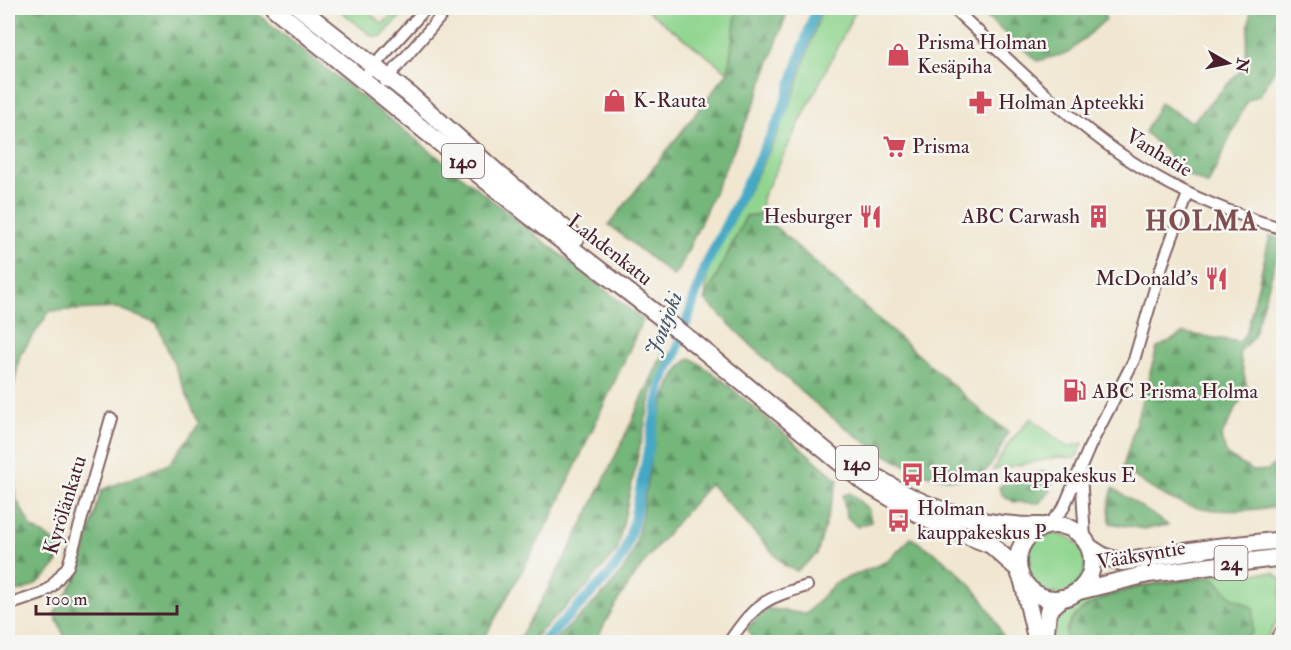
<svg xmlns="http://www.w3.org/2000/svg" width="1291" height="650" font-family="'IM FELL Double Pica',serif">
<defs>
<pattern id="forest-firs" width="22" height="20" patternUnits="userSpaceOnUse" patternTransform="scale(1.5)"><rect width="22" height="20" fill="#74b67a"/><path d="M5 1l3.5 6h-7zM16 11l3.5 6h-7z" fill="#619364"/></pattern>
</defs>
<rect width="100%" height="100%" fill="#f6f6f2"/>
<filter id="ink" filterUnits="userSpaceOnUse"><feTurbulence type="fractalNoise" baseFrequency=".0167" numOctaves="2"/><feDisplacementMap in="SourceGraphic" scale="12" xChannelSelector="R" yChannelSelector="G"/><feConvolveMatrix kernelMatrix="1 2 1 2 8 2 1 2 1" color-interpolation-filters="sRGB"/></filter>
<filter id="wash" filterUnits="userSpaceOnUse"><feTurbulence type="fractalNoise" baseFrequency=".008" numOctaves="4" result="noise"/><feDisplacementMap in="SourceGraphic" scale="24" xChannelSelector="R" yChannelSelector="G"/><feGaussianBlur stdDeviation="1.35" result="paint"/><feColorMatrix in="noise" values="0 0 0 0 0 0 0 0 0 0 0 0 0 0 0 0 0 1.4 0 .05"/><feComposite in="paint" operator="in"/></filter>
<g filter="url(#wash)">
<rect width="100%" height="100%" fill="#f1e7d1"/>
<g fill="#90d58f" stroke="#6d7a5d" stroke-width="1.5">
<polygon points="337,8 363,8 383,24 398,8 408,8 382,36 372,36"/>
<polygon points="644,8 737,8 728,72"/>
<polygon points="822,8 857,8 762,198 761,214 746,216 705,300 708,269 775,140 795,91"/>
<polygon points="1031,418 1067,447 1083,443 1076,458 1058,457 993,470 1008,444"/>
<circle cx="1055" cy="564" r="30"/>
<polygon points="1223,573 1274,573 1282,580 1279,619 1264,642 1055,642 1054,625 1065,608 1125,588"/>
</g>
<g fill="url(#forest-firs)" stroke="#5f6a52" stroke-width="1.5">
<path d="M 8,8 L 250,8 L 643,320 L 552,517 L 482,642 L 67,642 L 54,614 L 79,573 L 101,490 L 169,464 L 199,424 L 157,324 L 118,308 L 50,311 L 20,355 L 11,400 L 15,497 L 32,528 L 66,548 C 55,571 35,592 8,593 Z"/>
<polygon points="737,8 789,8 756,100 679,270 673,276 609,225 728,72"/>
<polygon points="976,8 1100,8 1106,19 1068,53 1037,61"/>
<polygon points="1251,8 1283,8 1283,55 1260,95 1247,101 1208,185 1169,166 1169,155 1145,132 1160,103 1192,122 1244,67"/>
<path d="M 761,214 L 988,417 L 1008,432 C 1001,446 993,470 977,476 C 901,504 756,349 705,300 L 746,216 Z"/>
<path d="M 1270,236 L 1282,240 L 1253,337 L 1239,352 L 1247,388 L 1221,437 L 1227,455 L 1253,471 L 1268,470 L 1283,457 L 1283,506 C 1214,515 1178,515 1123,467 L 1157,348 L 1184,333 L 1240,342 L 1247,331 Z"/>
<path d="M 663,353 L 671,354 L 652,392 L 617,551 L 586,587 L 530,642 L 517,642 C 574,549 618,452 663,353 Z"/>
<path d="M 691,358 L 720,378 L 838,480 L 817,554 L 797,571 L 785,566 L 710,484 C 669,531 626,579 599,635 L 608,642 L 552,642 C 578,617 620,585 633,551 C 650,505 650,381 691,358 Z"/>
<polygon points="1044,471 1054,475 1051,491 1039,503 1014,502 1001,494 999,487 1006,481"/>
<polygon points="1113,488 1168,525 1145,529 1110,523 1109,503"/>
<polygon points="850,493 869,510 871,522 857,527 846,516 843,495"/>
<path d="M 911,538 C 954,562 988,596 1005,642 L 754,642 L 747,628 L 765,608 L 806,614 L 835,583 L 888,561 Z"/>
<path d="M 1214,578 L 1232,597 L 1254,608 L 1252,634 L 1228,642 L 1066,642 C 1066,639 1066,632 1067,628 C 1084,588 1176,581 1214,578 Z"/>
</g>
<g fill="none" stroke-linecap="round" stroke-linejoin="round">
<polyline stroke="#45a9c5" stroke-width="10" points="543,642 609,575 624,554 633,525 662,381 675,356 705,267 781,115 816,8"/>
</g>
</g>
<g filter="url(#ink)">
<g fill="none" stroke-linecap="round" stroke-linejoin="round">
<defs>
<g id="minor">
<path d="M 953,8 C 1016,66 1082,135 1157,177 C 1197,200 1239,216 1284,229"/>
<polyline points="363,78 426,8"/>
<polyline points="385,81 448,8"/>
<polyline points="1081,473 1085,539"/>
<polyline points="1048,525 1063,509 1090,446 1134,360 1160,271 1188,194"/>
<polyline points="8,605 41,594 51,587 68,566 111,418"/>
<path d="M 729,642 C 755,604 763,599 807,586"/>
</g>
<g id="primary">
<polyline points="274,8 531,217 697,345 865,483 931,521 991,545 1018,569"/>
<polyline points="300,8 410,95 501,176 576,238"/>
<path d="M 878,478 C 928,511 981,527 1041,526"/>
<circle cx="1055" cy="562" r="37"/>
<polyline points="1089,547 1103,556 1122,562 1217,547 1284,540"/>
<polyline points="1023,582 1037,642"/>
<polyline points="1079,591 1148,574 1284,557"/>
<polyline points="1045,642 1048,611 1062,598"/>
</g>
<polyline id="trunk" points="1279,642 1284,634"/>
</defs>
<use href="#minor" stroke="#846565" stroke-width="14"/>
<use href="#primary" stroke="#846565" stroke-width="20"/>
<use href="#trunk" stroke="#846565" stroke-width="21"/>
<use href="#minor" stroke="#fff" stroke-width="10"/>
<use href="#primary" stroke="#fff" stroke-width="16"/>
<use href="#trunk" stroke="#fff" stroke-width="18"/>
</g>
</g>
<defs>
<symbol id="shop-bare" viewBox="-9 -9 18 18"><path d="M-5-2.5h2.3a2.7 3.5 0 0 1 5.4 0H5L5.5 6h-11ZM-1.5-2.5h3a1.5 2.3 0 0 0-3 0Z" fill="#d1495b" stroke="#f6f6f2" stroke-width="2.5" paint-order="stroke"/></symbol>
<symbol id="pharmacy-bare" viewBox="-9 -9 18 18"><path d="M-2-6h4v4h4v4h-4v4h-4v-4h-4v-4h4Z" fill="#d1495b" stroke="#f6f6f2" stroke-width="2.5" paint-order="stroke"/></symbol>
<symbol id="supermarket-bare" viewBox="-9 -9 18 18"><path d="M-6-5.5h2.5l.6 2H6L4.5 2H-2.5L-4.4-4H-6ZM-1.5 3.2a1.3 1.3 0 1 0 .1 0ZM3 3.2a1.3 1.3 0 1 0 .1 0Z" fill="#d1495b" stroke="#f6f6f2" stroke-width="2.5" paint-order="stroke"/></symbol>
<symbol id="restaurant-bare" viewBox="-9 -9 18 18"><path d="M-5-6h1v4h1v-4h1v4h1v-4h1v5L-1.5 .5V6h-2V.5L-5-1ZM5-6V6H3V1.5H1.5Q1.5-4 5-6Z" fill="#d1495b" stroke="#f6f6f2" stroke-width="2.5" paint-order="stroke"/></symbol>
<symbol id="building-bare" viewBox="-9 -9 18 18"><path d="M-4-6H4V6H1V3H-1V6H-4ZM-2.5-4.3h1.7v1.8h-1.7ZM.8-4.3h1.7v1.8H.8ZM-2.5-1h1.7V.8h-1.7ZM.8-1h1.7V.8H.8Z" fill="#d1495b" stroke="#f6f6f2" stroke-width="2.5" paint-order="stroke"/></symbol>
<symbol id="fuel-bare" viewBox="-9 -9 18 18"><path d="M-5.5-6h7V0h2V4h1.3V-2.5L3-4.5l.8-.8L6-3V5H2.5V1h-1V6h-7ZM-4.2-4.7v3.2H.2V-4.7Z" fill="#d1495b" stroke="#f6f6f2" stroke-width="2.5" paint-order="stroke"/></symbol>
<symbol id="bus-bare" viewBox="-9 -9 18 18"><path d="M-5-6H5V4H4V6H2V4H-2V6H-4V4H-5ZM-3.5-4V0h7V-4ZM-3.5 1.2v1.5H-2V1.2ZM2 1.2v1.5H3.5V1.2Z" fill="#d1495b" stroke="#f6f6f2" stroke-width="2.5" paint-order="stroke"/></symbol>
</defs>
<g fill-rule="evenodd">
<use href="#shop-bare" x="882" y="38" width="33" height="33"/>
<use href="#shop-bare" x="598" y="84" width="33" height="33"/>
<use href="#pharmacy-bare" x="964" y="86" width="33" height="33"/>
<use href="#supermarket-bare" x="878" y="130" width="33" height="33"/>
<use href="#restaurant-bare" x="854" y="200" width="33" height="33"/>
<use href="#building-bare" x="1082" y="200" width="33" height="33"/>
<use href="#restaurant-bare" x="1200" y="262" width="33" height="33"/>
<use href="#fuel-bare" x="1058" y="374" width="33" height="33"/>
<use href="#bus-bare" x="896" y="458" width="33" height="33"/>
<use href="#bus-bare" x="882" y="504" width="33" height="33"/>
</g>
<g text-anchor="middle" dominant-baseline="central" stroke-width="5" stroke-linejoin="round" paint-order="stroke">
<g fill="#f6f6f2" stroke="#7e6067" stroke-width="1.5">
<rect x="442" y="144" width="42" height="34" rx="4.5"/>
<rect x="836" y="446" width="42" height="34" rx="4.5"/>
<rect x="1214.5" y="546" width="33" height="34" rx="4.5"/>
</g>
<g font-size="20" font-weight="bold" fill="#4a1f2b">
<text x="463" y="161">140</text>
<text x="857" y="463">140</text>
<text x="1231" y="563">24</text>
</g>
<g font-size="21" fill="#4a1f2b" stroke="#f6f6f2" text-anchor="start">
<text x="917" y="42">Prisma Holman<tspan x="917" dy="24">Kesäpiha</tspan></text>
<text x="633" y="100">K-Rauta</text>
<text x="998" y="102">Holman Apteekki</text>
<text x="912" y="146">Prisma</text>
<text x="852" y="216" text-anchor="end">Hesburger</text>
<text x="1080" y="216" text-anchor="end">ABC Carwash</text>
<text x="1198" y="278" text-anchor="end">McDonald's</text>
<text x="1092" y="391">ABC Prisma Holma</text>
<text x="931" y="475">Holman kauppakeskus E</text>
<text x="917" y="508">Holman<tspan x="917" dy="24">kauppakeskus P</tspan></text>
</g>
<g font-size="21" fill="#4a1f2b" stroke="#f6f6f2">
<text transform="translate(1159 153) rotate(31)">Vanhatie</text>
<text transform="translate(610 250) rotate(38)">Lahdenkatu</text>
<text transform="translate(65 505) rotate(-73)">Kyrölänkatu</text>
<text transform="translate(1141 555) rotate(-10)">Vääksyntie</text>
</g>
<g font-size="22" font-style="italic" fill="#485669" stroke="#f6f6f2">
<text transform="translate(664 324) rotate(-69)">Joutjoki</text>
</g>
<g font-size="27" font-weight="bold" letter-spacing="1.5" fill="#7e4f4e" stroke="#f6f6f2">
<text x="1202" y="221">HOLMA</text>
</g>
</g>
<rect width="1291" height="650" fill="none" stroke="#f6f6f2" stroke-width="30"/>
<g transform="translate(1228 63) rotate(99)" stroke="#f6f6f2" stroke-width="4.5" paint-order="stroke">
<path d="M0-4.5L10 22L0 15L-10 22Z" fill="#4a1f2b"/>
<text y="-9" font-size="16" font-weight="bold" text-anchor="middle" fill="#4a1f2b">N</text>
</g>
<path d="M36 605v9h141v-9" fill="none" stroke="#4a1f2b" stroke-width="3"/>
<text x="45" y="605" font-size="18" fill="#4a1f2b" stroke="#f6f6f2" stroke-width="4.5" paint-order="stroke">100 m</text>
</svg>
